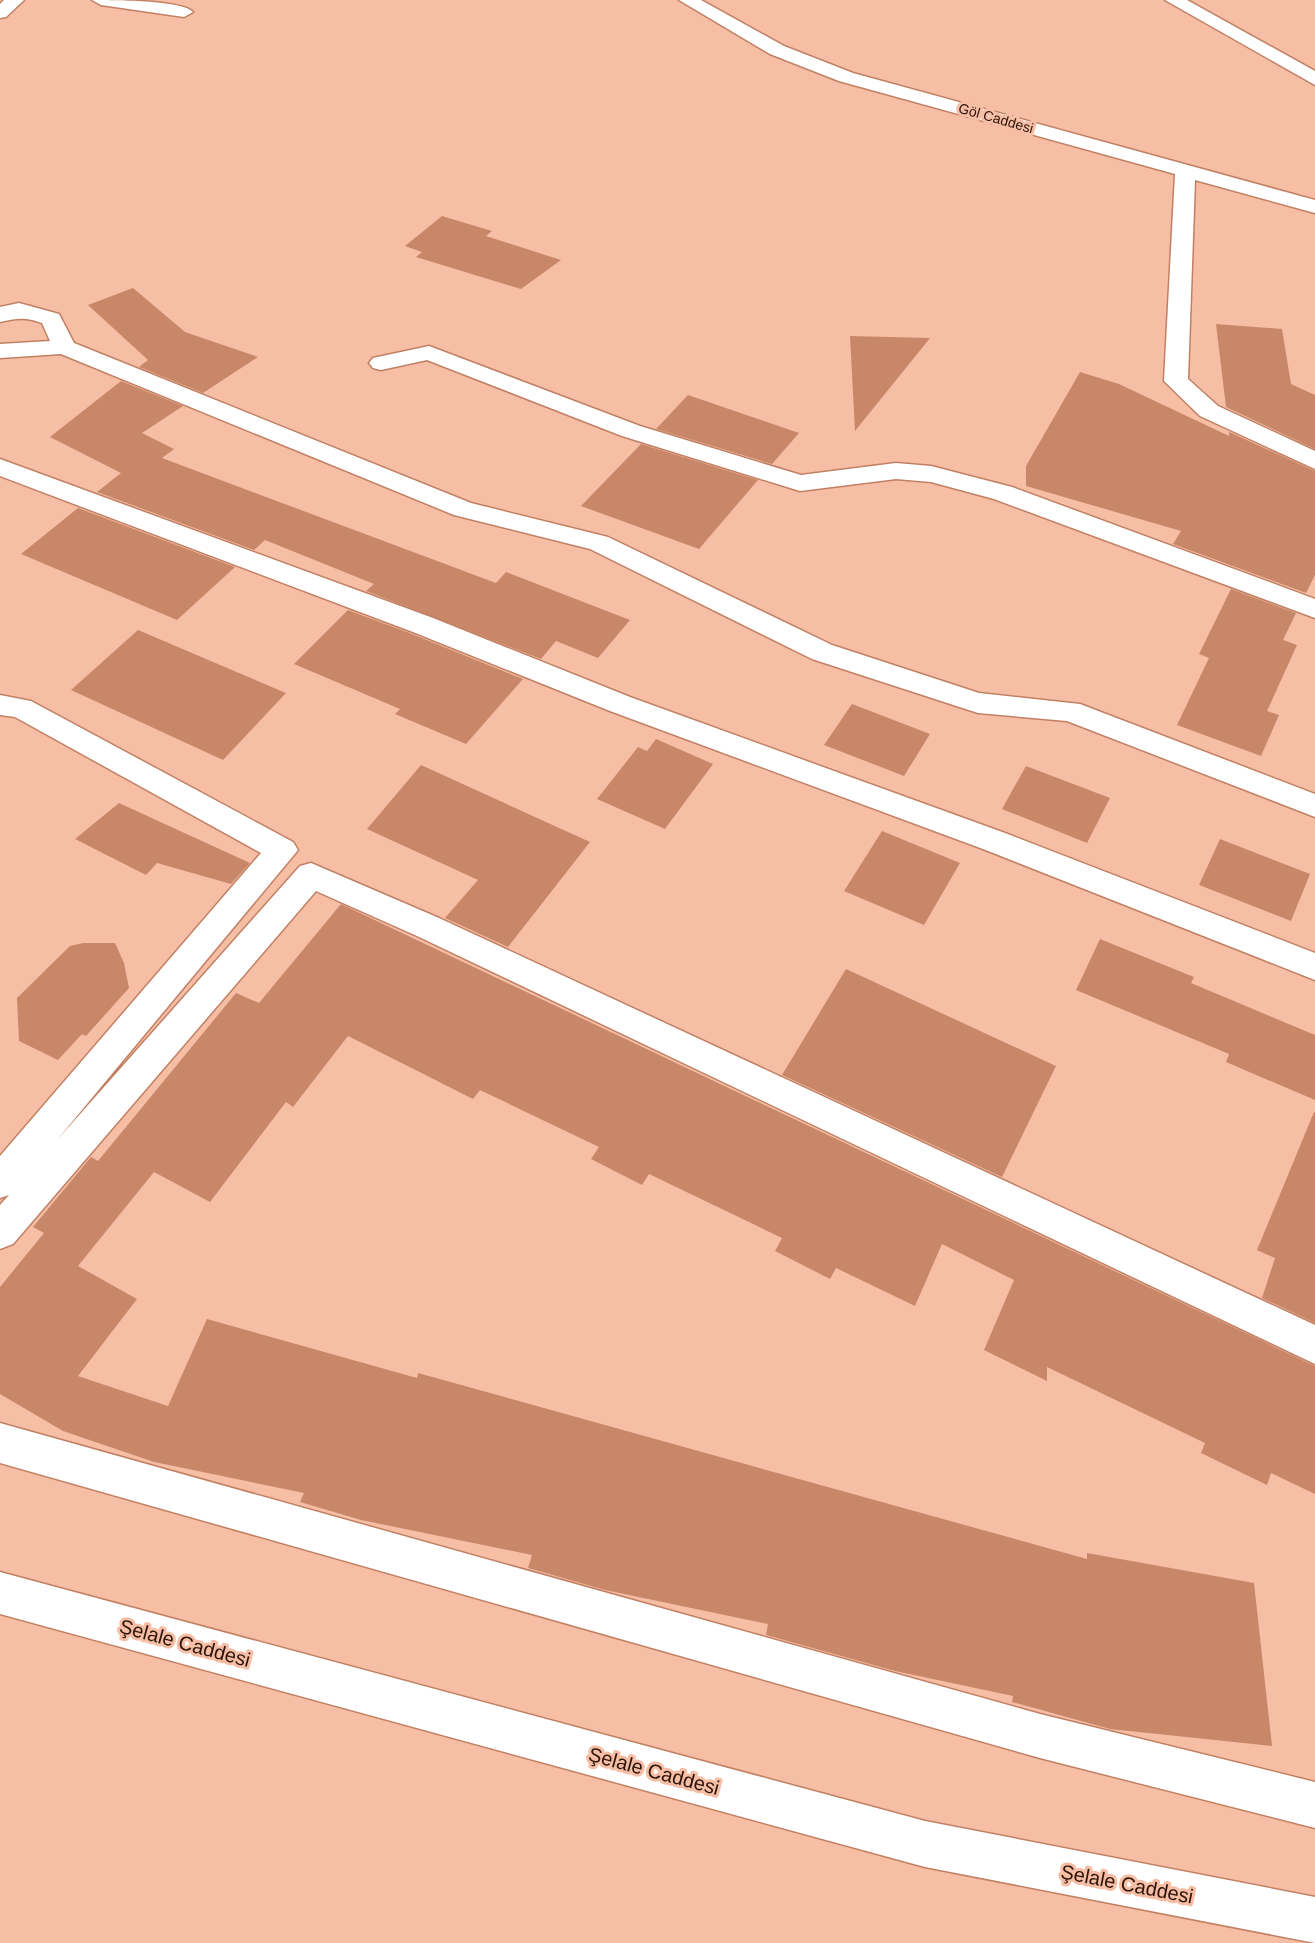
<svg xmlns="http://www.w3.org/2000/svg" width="1315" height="1943" font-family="Helvetica,sans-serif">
<rect width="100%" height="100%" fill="#f7bea6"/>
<g fill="#c9876a">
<polygon points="442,216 492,231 486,236 561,260 521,289 416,257 422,252 405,246"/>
<polygon points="133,288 185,332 258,357 203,393 139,367 148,360 88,305"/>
<polygon points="1216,324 1282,329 1291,384 1315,395 1315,449 1226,407"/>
<polygon points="850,336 930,338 855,431"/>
<polygon points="1080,372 1119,384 1229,436 1229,432 1315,471 1315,575 1306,593 1173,544 1181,531 1026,486 1026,466"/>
<polygon points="121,381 183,406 142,433 174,449 162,458 496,583 506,572 630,620 598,658 556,641 541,659 366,591 374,584 265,540 254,550 97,492 121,473 50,437"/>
<polygon points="688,395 799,433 772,464 656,429"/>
<polygon points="641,444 758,480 699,549 581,506"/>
<polygon points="78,508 235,567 177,620 21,554"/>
<polygon points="1231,589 1296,613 1283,640 1297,645 1267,711 1279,715 1261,756 1177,725 1209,658 1199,654"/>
<polygon points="348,610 412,634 523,679 466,744 395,714 400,709 294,664"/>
<polygon points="138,630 286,693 223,760 71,690"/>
<polygon points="852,704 930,734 904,776 824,745"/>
<polygon points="656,739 713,764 665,829 597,799 638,747 647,751"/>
<polygon points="421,765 590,842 508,947 445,918 478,880 367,829"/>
<polygon points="1026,766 1110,798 1087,843 1002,809"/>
<polygon points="119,803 250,863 231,884 157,863 146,875 75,839"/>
<polygon points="882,831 960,863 924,925 844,891"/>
<polygon points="1220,839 1310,874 1291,921 1199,885"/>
<polygon points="341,904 1315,1366 1315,1494 1271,1473 1267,1485 1201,1453 1205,1443 1047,1367 1047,1381 984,1350 1014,1280 942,1244 915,1306 836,1268 830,1279 775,1251 782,1238 649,1174 642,1185 591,1159 599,1147 480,1090 473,1099 348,1036 293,1107 286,1102 210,1202 154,1172 78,1266 137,1299 78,1376 168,1406 207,1319 417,1378 418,1373 1087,1559 1087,1553 1254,1583 1272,1746 1110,1729 1012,1702 1013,1696 895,1671 766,1635 768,1624 605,1590 528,1568 532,1555 361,1520 300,1502 304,1493 154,1462 63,1431 0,1394 0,1287 44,1233 33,1227 91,1157 98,1161 236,993 259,1003"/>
<polygon points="1100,939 1194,977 1191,983 1315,1035 1315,1100 1226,1062 1229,1054 1076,990"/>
<polygon points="83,943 115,943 124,963 129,988 86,1036 82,1034 58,1060 19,1041 17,998 70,946"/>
<polygon points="846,969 1056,1066 1002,1177 782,1075"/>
<polygon points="1314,1112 1315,1113 1315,1323 1262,1298 1275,1258 1257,1250"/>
</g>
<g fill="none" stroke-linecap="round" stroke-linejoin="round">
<defs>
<g id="minor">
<polygon points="4,0 24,0 6,17 0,18 0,4"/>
<path d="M 92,0 C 111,0 183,0 193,12 L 184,17 L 101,5 Z"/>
<polygon points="679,0 701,0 784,46 853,73 1315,200 1315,213 1195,180 1188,379 1218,406 1315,451 1315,469 1200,416 1164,381 1175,174 839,81 770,54"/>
<polygon points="1165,0 1187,0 1315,71 1315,85"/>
<path d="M 19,303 L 59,314 L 74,343 L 471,503 L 608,537 L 832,645 L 979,693 L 1080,704 L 1315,794 L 1315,817 L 1067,721 L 978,713 L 812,659 L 590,549 L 454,515 L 61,354 L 0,358 L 0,344 L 50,341 L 42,323 C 25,317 17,318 0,322 L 0,307 Z"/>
<polygon points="429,346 640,426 801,475 896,463 931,466 1012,487 1315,599 1315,618 994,499 931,482 896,479 800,491 622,436 427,360 381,370 373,368 369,363 373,358"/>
<polygon points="0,459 433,618 630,697 1005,833 1315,953 1315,980 983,849 610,711 413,632 0,476"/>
<polygon points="0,695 31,701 293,842 298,850 57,1140 300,866 311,863 439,918 1315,1325 1315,1364 417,936 316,891 13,1244 0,1249 0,1205 9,1195 0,1198 0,1156 261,853 15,717 0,715"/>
<polygon points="0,1423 1040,1714 1315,1782 1315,1828 1040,1758 0,1463"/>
<polygon points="0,1572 925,1821 1315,1897 1315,1943 925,1867 0,1614"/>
</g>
</defs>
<use href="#minor" stroke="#c18063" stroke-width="3"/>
<use href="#minor" fill="#fff" fill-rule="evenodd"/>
</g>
<g text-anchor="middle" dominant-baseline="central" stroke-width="6" stroke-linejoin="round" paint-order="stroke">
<g font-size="14" fill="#2d1409" stroke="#f7bea6">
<text transform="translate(996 118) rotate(16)">Göl Caddesi</text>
</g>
<g font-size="20" fill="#2d1409" stroke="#f7bea6">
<text transform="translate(185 1643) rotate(15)">Şelale Caddesi</text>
<text transform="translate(654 1771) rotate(15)">Şelale Caddesi</text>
<text transform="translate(1127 1884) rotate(11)">Şelale Caddesi</text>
</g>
</g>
</svg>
